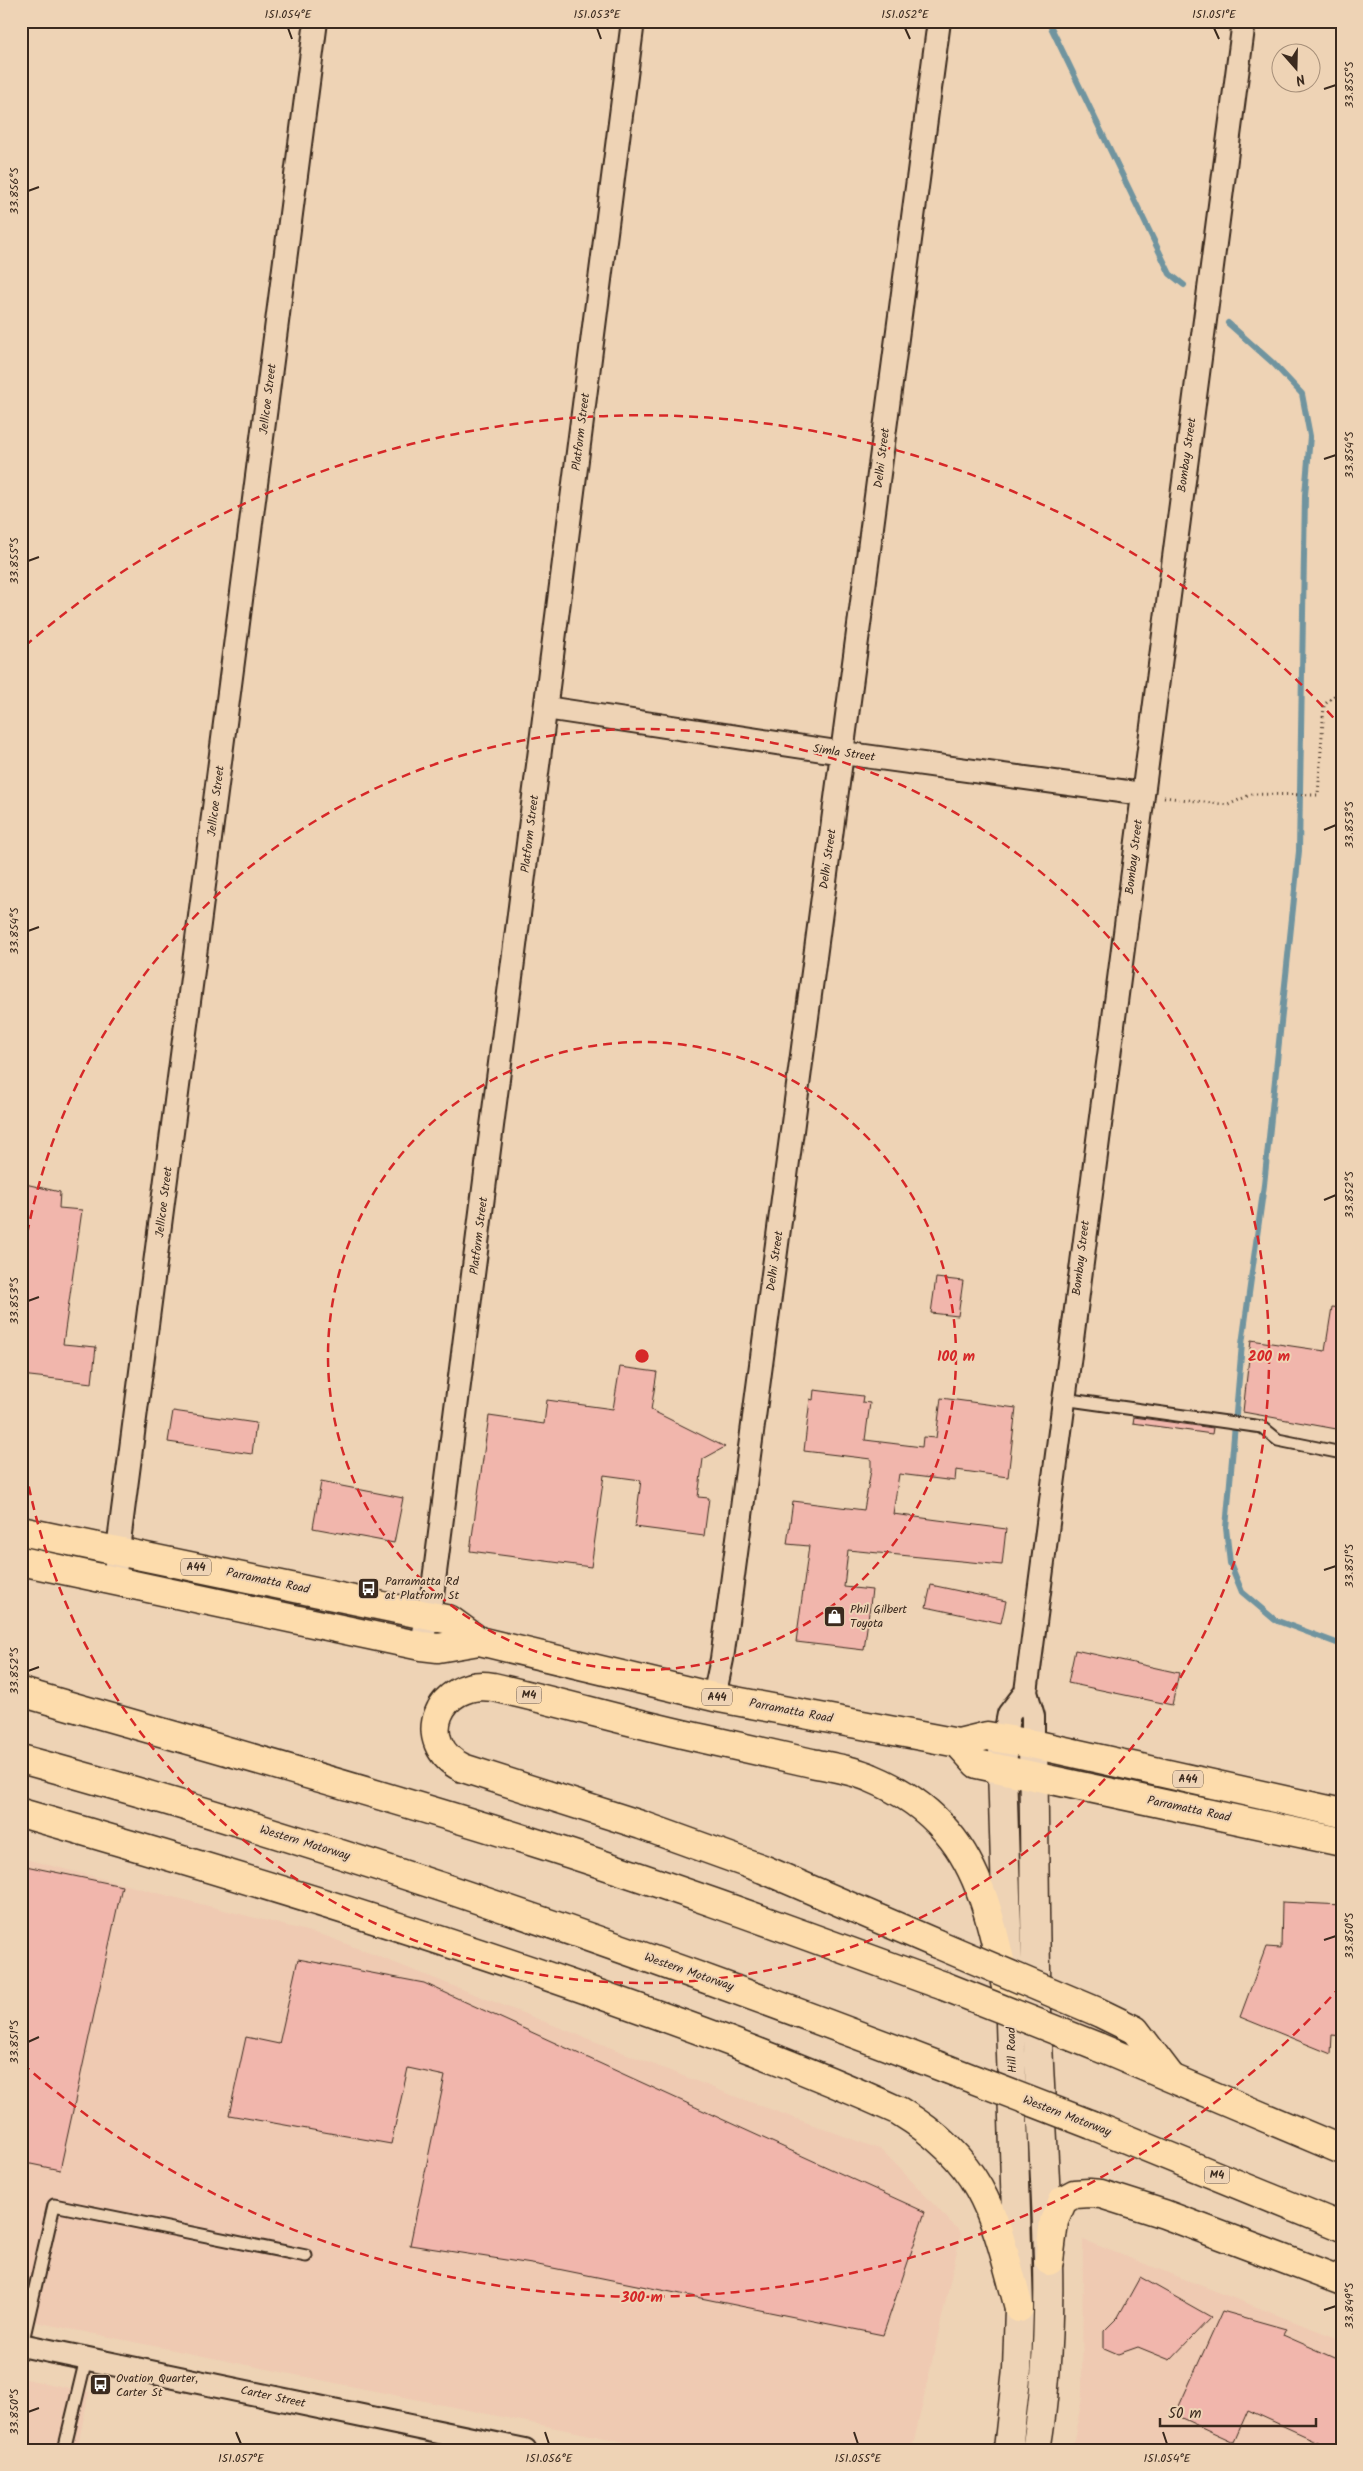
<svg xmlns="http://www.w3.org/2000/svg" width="1363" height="2471" font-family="Kalam,sans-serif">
<rect width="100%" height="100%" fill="#eed3b5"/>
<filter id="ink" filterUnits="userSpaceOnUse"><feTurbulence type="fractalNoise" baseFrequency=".02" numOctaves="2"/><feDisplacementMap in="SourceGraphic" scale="10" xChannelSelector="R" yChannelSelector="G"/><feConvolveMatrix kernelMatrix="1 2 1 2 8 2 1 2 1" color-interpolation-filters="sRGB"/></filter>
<g filter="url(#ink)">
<g fill="#efcab2">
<polygon points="21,1858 326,1936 734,2096 882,2150 961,2233 912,2450 664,2450 21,2319"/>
<polygon points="1083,2240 1342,2340 1342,2450 1072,2450 1082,2398"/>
<polygon points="21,2378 89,2392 77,2450 21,2450"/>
</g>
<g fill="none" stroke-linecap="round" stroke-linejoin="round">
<g stroke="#70949f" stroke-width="6">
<polyline points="1048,21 1170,274 1184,285"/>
<polyline points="1228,323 1273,363 1302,394 1310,436 1305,495 1299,851 1264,1185 1242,1344 1226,1528 1230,1563 1242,1592 1275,1620 1342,1645"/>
</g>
</g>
<g fill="#f1b6ac" stroke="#3b2a1e">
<polygon points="21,1183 60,1192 59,1208 82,1210 63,1344 96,1347 92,1383 21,1375"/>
<polygon points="936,1278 963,1281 958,1316 931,1313"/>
<polygon points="1332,1307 1342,1308 1342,1430 1243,1412 1251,1340 1325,1351"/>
<polygon points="620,1367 657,1372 651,1410 725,1447 703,1459 698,1497 709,1498 704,1536 635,1527 641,1480 604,1475 591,1567 470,1551 489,1416 544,1424 547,1400 613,1409"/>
<polygon points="814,1390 863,1396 862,1402 870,1403 865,1440 922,1447 923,1437 936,1438 941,1398 1016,1408 1008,1477 956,1470 955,1481 899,1474 893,1514 1006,1529 1002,1565 848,1550 844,1587 872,1590 864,1650 796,1642 809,1546 787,1544 793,1501 864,1510 871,1470 871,1459 804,1451 810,1399 813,1400"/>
<polygon points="173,1411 256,1423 252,1454 168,1442"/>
<polygon points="1134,1417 1213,1428 1212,1434 1133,1423"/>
<polygon points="321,1482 403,1498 394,1543 313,1528"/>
<polygon points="931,1585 1006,1601 1001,1623 926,1607"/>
<polygon points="1075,1650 1179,1673 1172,1705 1068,1683"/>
<polygon points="21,1865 122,1886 60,2170 21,2162"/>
<polygon points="1282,1902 1342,1905 1342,2036 1332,2035 1331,2054 1240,2017 1266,1947 1281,1948"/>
<polygon points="298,1959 424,1983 925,2212 883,2335 538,2265 410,2245 445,2076 408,2068 391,2144 229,2115 246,2037 279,2044"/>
<polygon points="1140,2277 1211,2317 1170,2360 1138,2347 1118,2354 1104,2348 1104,2331 1118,2317"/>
<polygon points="1222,2311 1286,2329 1283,2335 1342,2361 1342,2450 1336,2450 1248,2410 1234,2442 1175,2415"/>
</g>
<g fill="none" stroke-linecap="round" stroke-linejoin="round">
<defs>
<g id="service">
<polyline points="1063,1399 1262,1427 1278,1440 1342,1453"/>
<polyline points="22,2345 54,2205 306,2256"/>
<polyline points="64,2450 86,2359"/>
</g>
<g id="minor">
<polyline points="546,708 843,753 1142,794"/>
<polyline points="114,1580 316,21"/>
<polyline points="421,1646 432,1596 633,21"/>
<polyline points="714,1697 722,1659 939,21"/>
<polyline points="1004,1739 1009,1714 1026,1692"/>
<polyline points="1033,1744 1033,1716 1026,1692 1244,21"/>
<polyline points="21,2345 525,2450"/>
</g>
<g id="secondary">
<polyline points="1004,1739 1002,1769 1019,2308 1017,2369 1008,2450"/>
<path d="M 1033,1744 C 1035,1851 1034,1959 1039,2065 C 1045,2194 1058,2322 1036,2450"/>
</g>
<g id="trunk">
<polyline points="21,1531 450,1620 479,1641"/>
<polyline points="21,1561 421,1646 438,1648 479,1641 714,1697 958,1743 987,1736 1033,1744 1342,1813"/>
<polyline points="958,1743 977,1764 1342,1842"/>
</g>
<g id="motorway">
<path d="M 21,1692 C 191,1741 362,1788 530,1841 C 670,1885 807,1936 944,1986"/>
<path d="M 21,1759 C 336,1845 643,1952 947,2069"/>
<path d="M 21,1813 C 206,1866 391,1922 573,1985 C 682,2023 793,2063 899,2111 C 986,2164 994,2215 1019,2308"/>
<path d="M 935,1943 L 763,1869 L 641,1825 L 463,1768 C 412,1743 438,1678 493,1687 C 564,1703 634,1724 705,1739 C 741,1747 777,1755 812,1763 C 832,1767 853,1770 871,1778 C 900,1790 927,1808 947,1832 C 987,1878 996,1947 1010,2004"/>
<polyline points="1098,2012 1135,2030 1170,2076"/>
<polyline points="1098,2047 1342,2150"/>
<polyline points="1092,2125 1342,2227"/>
<polyline points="1049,2261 1054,2221 1063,2200 1074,2194 1089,2193 1101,2194 1164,2214 1342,2281"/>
</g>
</defs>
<use href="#service" stroke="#3b2a1e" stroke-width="15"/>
<use href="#minor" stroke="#3b2a1e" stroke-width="26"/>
<use href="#secondary" stroke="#3b2a1e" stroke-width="31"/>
<use href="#trunk" stroke="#3b2a1e" stroke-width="31"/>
<use href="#motorway" stroke="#3b2a1e" stroke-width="31"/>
<polyline stroke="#3b2a1e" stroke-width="3" stroke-dasharray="1 4" stroke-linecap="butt" points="1164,797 1228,805 1252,794 1318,795 1324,705 1335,695 1342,696"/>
<use href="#service" stroke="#eed3b5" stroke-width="11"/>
<use href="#minor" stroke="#eed3b5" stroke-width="22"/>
<use href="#secondary" stroke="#eed3b5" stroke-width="28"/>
<use href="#trunk" stroke="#fddcac" stroke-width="28"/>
<use href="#motorway" stroke="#fddcac" stroke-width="28"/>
<defs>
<g id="motorway-bridge">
<polyline points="935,1943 1098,2012"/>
<polyline points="944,1986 1098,2047"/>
<polyline points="947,2069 1092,2125"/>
</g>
</defs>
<use href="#motorway-bridge" stroke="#3b2a1e" stroke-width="31" stroke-linecap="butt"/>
<use href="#motorway-bridge" stroke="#fddcac" stroke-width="28"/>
</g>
</g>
<path fill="none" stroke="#3b2a1e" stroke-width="2" d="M 288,28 L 292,39M 597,28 L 601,39M 905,28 L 910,39M 1214,28 L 1219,39M 1324,89 L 1336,85M 28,191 L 39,187M 1324,459 L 1336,455M 28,561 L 39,557M 1324,830 L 1336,825M 28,931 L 39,927M 1324,1200 L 1336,1195M 28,1301 L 39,1297M 1324,1570 L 1336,1566M 28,1671 L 39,1667M 1324,1940 L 1336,1936M 28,2042 L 39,2037M 1324,2310 L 1336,2306M 28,2412 L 39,2408M 236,2432 L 241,2444M 545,2432 L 549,2444M 854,2432 L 858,2444M 1163,2432 L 1167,2444"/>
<g fill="none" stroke="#d62828" stroke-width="2.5" stroke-dasharray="9 6">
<circle cx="642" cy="1356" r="314"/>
<path d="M22 1263A627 627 0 1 1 22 1449"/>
<path d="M1341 1986A941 941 0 0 1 25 2066M25 646A941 941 0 0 1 1341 726"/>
</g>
<defs>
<symbol id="bus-square" viewBox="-11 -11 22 22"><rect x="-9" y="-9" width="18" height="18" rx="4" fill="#3b2a1e" stroke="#eed3b5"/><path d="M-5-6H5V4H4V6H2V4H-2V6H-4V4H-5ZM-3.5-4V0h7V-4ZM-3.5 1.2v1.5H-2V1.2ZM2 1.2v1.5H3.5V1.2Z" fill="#fff"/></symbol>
<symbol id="shop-square" viewBox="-11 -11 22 22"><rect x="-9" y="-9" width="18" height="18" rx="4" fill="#3b2a1e" stroke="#eed3b5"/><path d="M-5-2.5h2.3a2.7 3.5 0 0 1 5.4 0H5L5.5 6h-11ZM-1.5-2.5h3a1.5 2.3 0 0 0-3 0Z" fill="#fff"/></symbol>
</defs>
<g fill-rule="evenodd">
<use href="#bus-square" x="356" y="1576" width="25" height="25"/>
<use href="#shop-square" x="822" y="1604" width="25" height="25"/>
<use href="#bus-square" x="88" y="2372" width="25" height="25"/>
</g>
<g text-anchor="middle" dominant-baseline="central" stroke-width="4" stroke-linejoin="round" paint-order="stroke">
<g fill="#eed3b5" stroke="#715d4b" stroke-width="1">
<rect x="181" y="1558.5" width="30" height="17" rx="4"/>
<rect x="516.5" y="1686.5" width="25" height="17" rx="4"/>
<rect x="702" y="1688.5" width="30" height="17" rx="4"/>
<rect x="1173" y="1770.5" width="30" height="17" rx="4"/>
<rect x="1204.5" y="2166.5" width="25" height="17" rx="4"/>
</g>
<g font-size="11" font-weight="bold" fill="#3b2a1e">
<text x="196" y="1567">A44</text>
<text x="529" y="1695">M4</text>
<text x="717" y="1697">A44</text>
<text x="1188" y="1779">A44</text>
<text x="1217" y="2175">M4</text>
</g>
<g font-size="12" fill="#3b2a1e" stroke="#eed3b5">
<text transform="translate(268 399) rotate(-83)">Jellicoe Street</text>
<text transform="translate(581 432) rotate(-83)">Platform Street</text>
<text transform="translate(1187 455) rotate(-82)">Bombay Street</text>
<text transform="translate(882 458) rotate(-83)">Delhi Street</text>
<text transform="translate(844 753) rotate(8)">Simla Street</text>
<text transform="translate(216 801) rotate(-83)">Jellicoe Street</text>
<text transform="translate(530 834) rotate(-83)">Platform Street</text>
<text transform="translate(1134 857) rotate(-83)">Bombay Street</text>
<text transform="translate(828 859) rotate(-82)">Delhi Street</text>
<text transform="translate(164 1202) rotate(-83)">Jellicoe Street</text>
<text transform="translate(479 1236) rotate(-83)">Platform Street</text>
<text transform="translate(1081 1258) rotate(-83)">Bombay Street</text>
<text transform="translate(775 1261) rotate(-82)">Delhi Street</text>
<text transform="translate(268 1581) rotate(12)">Parramatta Road</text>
<text transform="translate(791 1711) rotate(11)">Parramatta Road</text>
<text transform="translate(1189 1809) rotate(12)">Parramatta Road</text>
<text transform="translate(305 1843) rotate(17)">Western Motorway</text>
<text transform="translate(689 1972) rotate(19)">Western Motorway</text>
<text transform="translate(1012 2050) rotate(-92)">Hill Road</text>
<text transform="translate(1067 2116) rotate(21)">Western Motorway</text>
<text transform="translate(273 2397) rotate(12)">Carter Street</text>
</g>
<g font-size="12" fill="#3b2a1e" stroke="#eed3b5" text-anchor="start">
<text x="385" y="1581">Parramatta Rd<tspan x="385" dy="14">at Platform St</tspan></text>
<text x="850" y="1609">Phil Gilbert<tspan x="850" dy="14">Toyota</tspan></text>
<text x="116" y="2378">Ovation Quarter,<tspan x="116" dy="14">Carter St</tspan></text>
</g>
</g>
<circle cx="642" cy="1356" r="8" fill="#d62828" stroke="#eed3b5" stroke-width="2.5"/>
<g font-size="15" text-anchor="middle" font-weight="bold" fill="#d62828" stroke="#eed3b5" stroke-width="4" stroke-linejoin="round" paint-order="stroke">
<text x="956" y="1361">100 m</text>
<text x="1269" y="1361">200 m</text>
<text x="642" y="2302">300 m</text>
</g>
<rect width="1363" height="2471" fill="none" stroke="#eed3b5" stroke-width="55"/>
<g transform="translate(1296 68) rotate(160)"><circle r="24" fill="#eed3b5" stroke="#a68f79"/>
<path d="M0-4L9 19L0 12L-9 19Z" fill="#3b2a1e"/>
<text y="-8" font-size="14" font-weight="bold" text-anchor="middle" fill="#3b2a1e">N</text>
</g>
<path d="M1160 2418v8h156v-8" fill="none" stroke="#3b2a1e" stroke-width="2.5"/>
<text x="1168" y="2418" font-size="15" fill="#3b2a1e" stroke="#eed3b5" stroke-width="4" paint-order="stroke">50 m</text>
<rect x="28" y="28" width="1308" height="2416" fill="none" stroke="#3b2a1e" stroke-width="2"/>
<g font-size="12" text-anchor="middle" fill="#3b2a1e">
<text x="288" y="18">151.054°E</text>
<text x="597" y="18">151.053°E</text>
<text x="905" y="18">151.052°E</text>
<text x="1214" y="18">151.051°E</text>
<text transform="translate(1349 85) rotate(-90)" y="4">33.855°S</text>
<text transform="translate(14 191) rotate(-90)" y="4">33.856°S</text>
<text transform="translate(1349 455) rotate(-90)" y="4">33.854°S</text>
<text transform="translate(14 561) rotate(-90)" y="4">33.855°S</text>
<text transform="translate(1349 825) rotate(-90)" y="4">33.853°S</text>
<text transform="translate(14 931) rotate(-90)" y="4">33.854°S</text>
<text transform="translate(1349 1195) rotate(-90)" y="4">33.852°S</text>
<text transform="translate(14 1301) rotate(-90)" y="4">33.853°S</text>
<text transform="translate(1349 1566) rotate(-90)" y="4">33.851°S</text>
<text transform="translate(14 1671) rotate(-90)" y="4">33.852°S</text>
<text transform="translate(1349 1936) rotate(-90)" y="4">33.850°S</text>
<text transform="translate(14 2042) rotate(-90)" y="4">33.851°S</text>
<text transform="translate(1349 2306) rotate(-90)" y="4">33.849°S</text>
<text transform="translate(14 2412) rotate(-90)" y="4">33.850°S</text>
<text x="241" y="2462">151.057°E</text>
<text x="549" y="2462">151.056°E</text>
<text x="858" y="2462">151.055°E</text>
<text x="1167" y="2462">151.054°E</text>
</g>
</svg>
